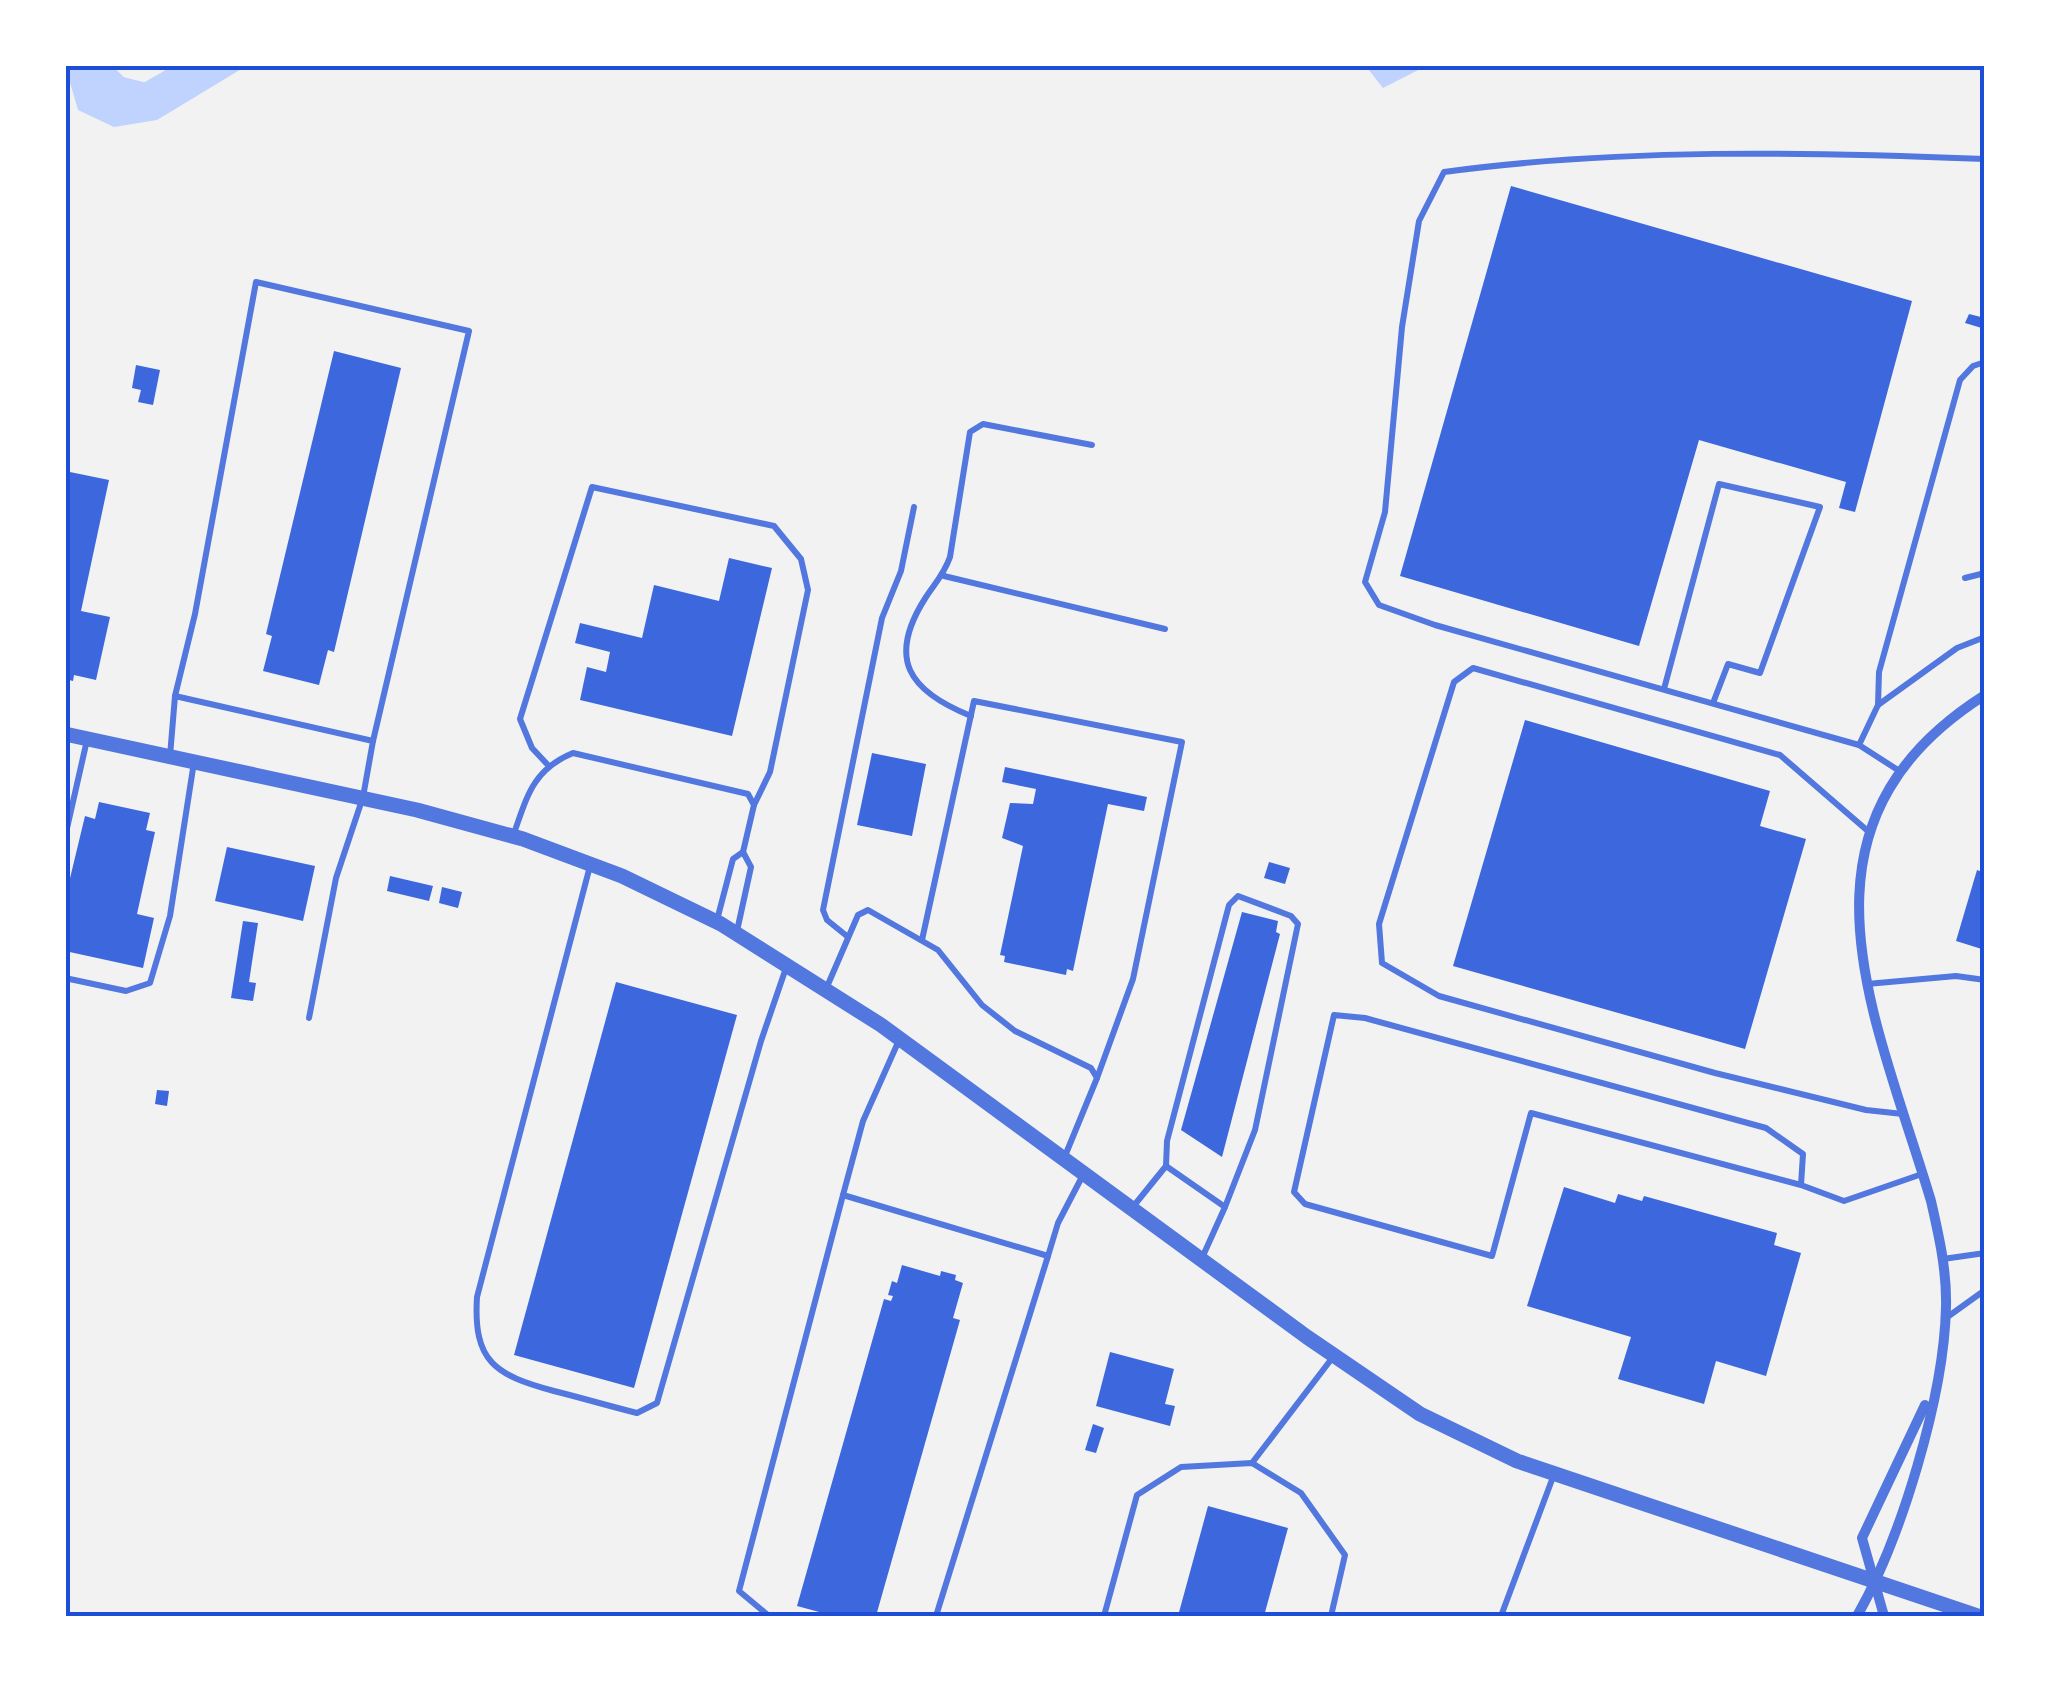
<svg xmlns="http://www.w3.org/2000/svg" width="2050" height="1681" font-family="Ubuntu,sans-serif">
<rect width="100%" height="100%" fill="#f2f2f2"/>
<g fill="#bfd3fe">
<polygon points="65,65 87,65 115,93 147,101 210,65 248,65 157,120 114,127 78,110"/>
<polygon points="1365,65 1428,65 1383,88"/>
</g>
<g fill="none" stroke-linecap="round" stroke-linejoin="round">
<polyline stroke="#bfd3fe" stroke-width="35" points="87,65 115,93 147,101 210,65"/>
</g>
<g fill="#3d67dc">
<polygon points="1511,186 1912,301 1855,512 1839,508 1846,482 1699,440 1639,646 1400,576"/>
<polygon points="1969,314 1985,318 1985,329 1965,323"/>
<polygon points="334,351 401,368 334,652 328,650 319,685 263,671 272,636 266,634"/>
<polygon points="136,365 160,370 153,405 138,402 141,390 132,388"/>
<polygon points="65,471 109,480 81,611 110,617 96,680 74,675 73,681 65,679"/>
<polygon points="729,558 772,568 732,736 580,700 587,667 606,672 610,652 575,643 580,623 642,638 654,585 719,601"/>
<polygon points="1525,720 1770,791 1760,826 1806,839 1745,1049 1453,966"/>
<polygon points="872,753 926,764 912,836 857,825"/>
<polygon points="1005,767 1147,797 1144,811 1108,804 1073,971 1067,969 1066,975 1004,962 1005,956 1000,955 1023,846 1002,838 1010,803 1033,804 1036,789 1002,782"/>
<polygon points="99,802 150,813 146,830 155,832 137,914 154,918 143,968 65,951 65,899 85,816 95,819"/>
<polygon points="227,847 315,866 303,921 215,901"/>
<polygon points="1269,862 1290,868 1285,884 1264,878"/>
<polygon points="1977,870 1985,873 1985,950 1956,941"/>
<polygon points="390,876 433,886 429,901 387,891"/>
<polygon points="442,887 462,892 458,908 439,903"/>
<polygon points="1242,912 1278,921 1276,932 1280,934 1222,1157 1181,1130"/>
<polygon points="243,921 258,923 249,982 256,983 253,1001 231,998"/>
<polygon points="616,982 737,1015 634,1388 514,1355"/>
<polygon points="157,1090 169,1091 167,1106 155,1104"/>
<polygon points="1564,1187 1615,1203 1618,1194 1642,1201 1644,1196 1777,1233 1774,1245 1801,1253 1766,1376 1716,1361 1704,1404 1618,1379 1631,1337 1527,1306"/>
<polygon points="902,1265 940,1276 941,1271 956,1275 955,1280 963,1283 953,1318 960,1320 876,1616 834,1616 797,1606 884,1299 891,1301 893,1296 888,1295 892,1281 897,1283"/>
<polygon points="1110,1352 1174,1369 1165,1404 1175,1406 1170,1426 1096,1406"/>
<polygon points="1093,1424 1104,1428 1096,1453 1085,1450"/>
<polygon points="1208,1506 1288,1528 1264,1616 1178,1616"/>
</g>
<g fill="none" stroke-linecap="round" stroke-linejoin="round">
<g stroke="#5277de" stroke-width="6">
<polyline points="944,576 1165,629"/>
<polyline points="1965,578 1985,573"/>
<polyline points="1664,689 1719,484 1820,507 1760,673 1728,664 1713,703"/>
<polyline points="175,696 195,614 256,282 469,331 373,741"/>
<polyline points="1878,705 1879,672 1960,380 1973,366 1985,362"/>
<path d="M 971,716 C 909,691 886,659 926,597 C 936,582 944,574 950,557 L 970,432 L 983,424 L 1092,445"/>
<path d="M 1859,745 L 1435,625 L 1379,605 L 1365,582 L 1385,512 L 1402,327 L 1419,221 L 1444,172 C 1621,148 1806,152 1985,159"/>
<polyline points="170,756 175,696 373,741 363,797 336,878 309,1018"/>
<polyline points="547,764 532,748 520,719 592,487 774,526 801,559 808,590 770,772 754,805"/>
<polyline points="1901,772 1859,745 1878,705 1957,648 1985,637"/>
<polyline points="1869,832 1780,755 1473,668 1454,682 1379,924 1382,963 1439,996 1715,1073 1866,1110 1903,1114"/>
<path d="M 513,836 C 527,797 532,770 573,753 L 748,794 L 754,805 L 743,852"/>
<polyline points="65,837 87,740"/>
<path d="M 590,866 L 477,1297 C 473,1362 495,1375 554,1391 C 582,1398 609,1406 637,1413 L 657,1403 L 761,1041 L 787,965"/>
<polyline points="717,920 733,859 743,852 751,867 737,931"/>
<polyline points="848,937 827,920 823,910 882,618 901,571 914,507"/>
<polyline points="922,940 974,701 1182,742 1133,979 1097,1078"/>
<polyline points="65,978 126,991 150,983 170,916 194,762"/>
<polyline points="1867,984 1956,976 1985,980"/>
<polyline points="826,989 858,915 868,910 938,950 982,1005 1015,1031 1091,1068 1097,1078 1065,1156"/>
<polyline points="900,1038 863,1121 843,1195 1048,1256 1058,1223 1084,1173"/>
<polyline points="1166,1166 1167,1141 1229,905 1238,896 1291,916 1298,924 1255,1130 1225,1207"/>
<polyline points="1801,1185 1531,1113 1492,1256 1305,1204 1294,1192 1334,1015 1365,1018 1766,1128 1803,1154 1801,1185 1844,1201 1922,1174"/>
<polyline points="1132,1208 1166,1166 1225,1207 1202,1258"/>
<polyline points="1943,1259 1985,1253"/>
<polyline points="1946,1318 1985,1290"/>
<polyline points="1252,1463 1333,1357"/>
<polyline points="769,1616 739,1591 843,1195"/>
<polyline points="936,1616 1048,1256"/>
<polyline points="1104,1616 1137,1495 1181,1467 1252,1463 1301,1493 1345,1555 1331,1616"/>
<polyline points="1501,1616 1553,1477"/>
</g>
<g stroke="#5277de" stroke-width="10">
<path d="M 1857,1616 C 1901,1539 1944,1397 1946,1307 C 1947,1271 1939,1236 1931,1201 C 1876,1016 1778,826 1985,695"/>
<polyline points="1884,1616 1862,1538 1925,1405"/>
</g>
<polyline stroke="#5277de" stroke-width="15" points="65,734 417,810 523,839 622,876 721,924 881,1025 1307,1337 1420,1414 1517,1461 1978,1616"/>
</g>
<rect width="2050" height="1681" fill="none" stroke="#ffffff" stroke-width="135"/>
<rect x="68" y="68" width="1914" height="1546" fill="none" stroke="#1d4ed8" stroke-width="4"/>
</svg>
